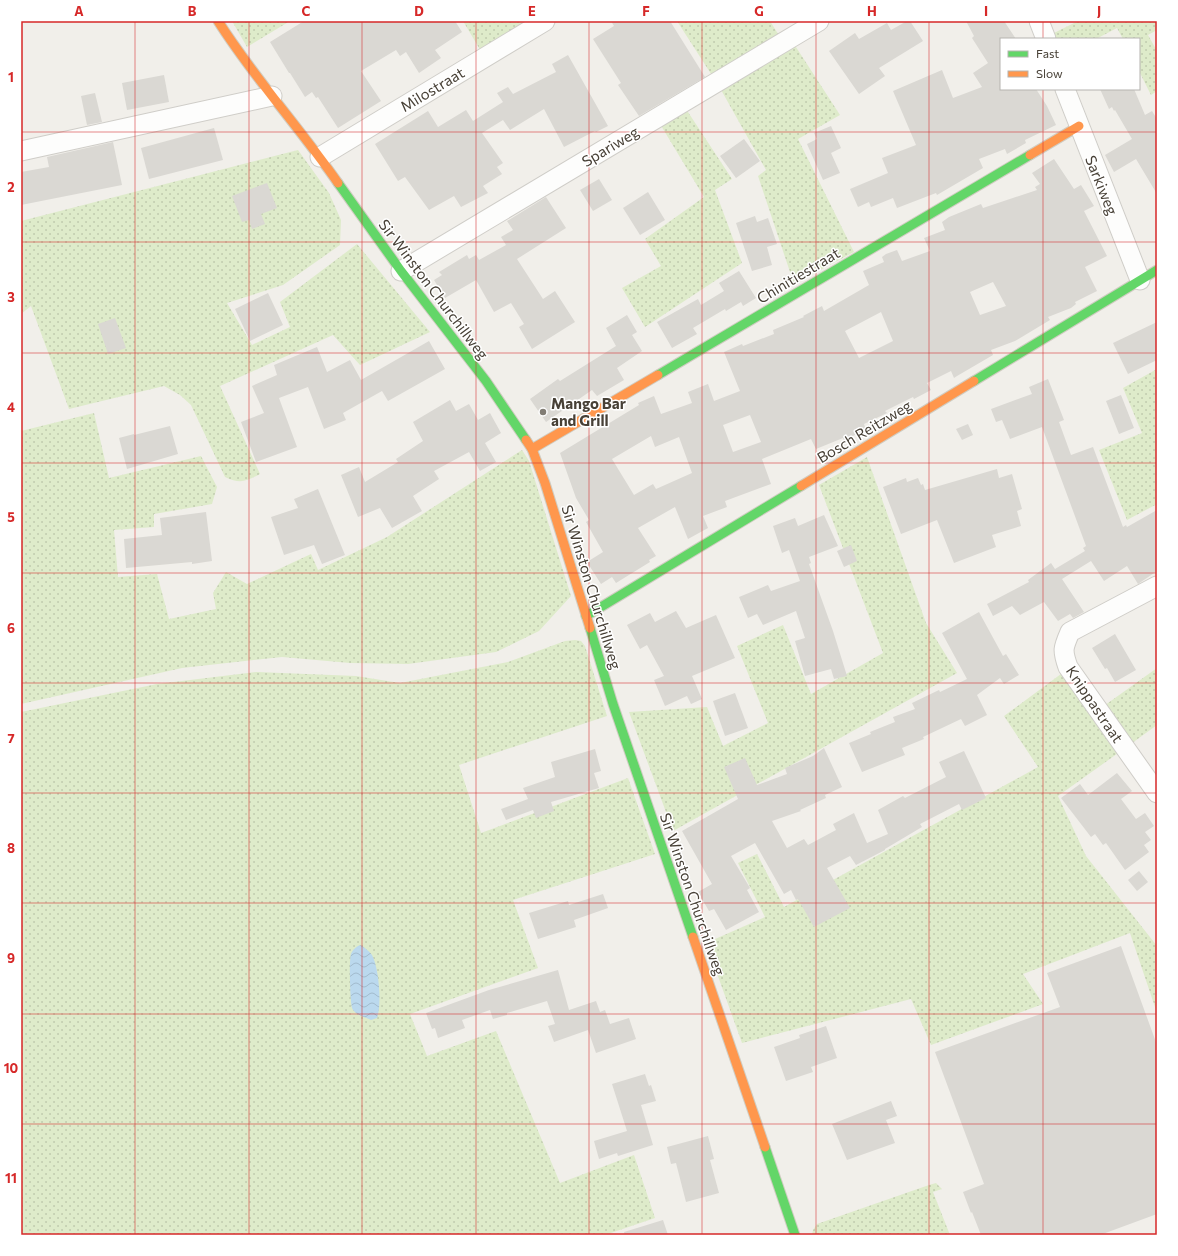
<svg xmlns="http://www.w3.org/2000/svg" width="1178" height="1256" font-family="Commissioner,sans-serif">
<defs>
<pattern id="grass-dots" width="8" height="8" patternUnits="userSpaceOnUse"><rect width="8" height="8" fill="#deebca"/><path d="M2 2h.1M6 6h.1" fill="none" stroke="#c0cbae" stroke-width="1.8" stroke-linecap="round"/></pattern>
<pattern id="water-waves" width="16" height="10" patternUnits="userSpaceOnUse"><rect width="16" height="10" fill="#bbd9ee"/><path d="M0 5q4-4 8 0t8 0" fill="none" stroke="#a2bbcd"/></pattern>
</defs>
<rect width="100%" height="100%" fill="#f1efea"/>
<g fill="url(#grass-dots)">
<polygon points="232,21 290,21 247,47"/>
<polygon points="463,21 525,21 527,25 482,53"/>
<polygon points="677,21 770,21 780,37 713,77"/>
<polygon points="1078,21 1157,21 1157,30 1148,35 1157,51 1157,91 1151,95 1139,71 1139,39 1123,39 1117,28 1096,39 1056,39 1054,33"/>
<polygon points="794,44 840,115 798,139 854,252 794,284 758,176 766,170 720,88"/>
<polygon points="686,109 732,179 715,190 742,263 645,327 622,288 661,266 645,239 704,197 660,124"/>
<path d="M 298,150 L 329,193 L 341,220 L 340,245 L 283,285 L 227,303 L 252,345 L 290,327 L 280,302 L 357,244 L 430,332 L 360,365 L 333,335 L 220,386 L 260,474 C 245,482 240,484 225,477 L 191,405 L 180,395 L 164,386 L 69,409 L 31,306 L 21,314 L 21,221 Z"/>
<polygon points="1157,369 1157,504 1127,520 1099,450 1142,433 1123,388"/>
<polygon points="94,413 109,478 201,456 217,487 212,504 154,514 154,527 114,530 118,577 157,574 169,619 216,609 213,593 226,572 247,584 311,554 318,570 387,537 522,450 529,461 571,596 539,631 496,652 408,664 350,663 282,657 182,668 21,704 21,431"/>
<polygon points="867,457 926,623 957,673 673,831 629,712 707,707 723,746 768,723 737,646 783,625 811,694 883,653 819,485"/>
<polygon points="575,640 581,641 585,646 607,716 459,765 481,833 628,778 655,854 513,900 538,968 410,1014 427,1056 496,1031 560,1183 634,1155 655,1218 605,1235 21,1235 21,712 157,684 257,672 356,676 400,683 508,662 565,641"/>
<polygon points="1157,668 1157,725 1128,746 1101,708"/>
<polygon points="1065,671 1121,751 1058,796 1086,856 1157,946 1157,1013 1130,933 1023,974 1043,1004 931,1045 911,999 742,1043 706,943 765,917 738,863 757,854 784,907 1038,767 1004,716"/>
<polygon points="936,1183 942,1189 933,1192 950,1235 812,1235 813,1230 817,1224 929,1185"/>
</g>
<path fill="url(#water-waves)" d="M 360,945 C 364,947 369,951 372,955 C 379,968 382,1004 377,1018 L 371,1020 C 365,1017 355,1015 352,1008 C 350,1001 349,960 351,954 C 353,949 356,947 360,945 Z"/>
<g fill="#dad8d3" fill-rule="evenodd">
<polygon points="304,21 455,21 462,32 435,50 441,58 419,73 406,52 400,56 396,50 361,71 381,101 338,128 318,97 316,98 312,92 305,97 290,73 289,73 270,42"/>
<polygon points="611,21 670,21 705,77 639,116 618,85 621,83 593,39 614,26"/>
<polygon points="907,21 910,21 923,41 879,68 885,76 859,94 829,51 855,33 859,39 887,23 891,30"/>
<polygon points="966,21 1004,21 1016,39 1001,39 1001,89 1036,89 1047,106 1056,125 1025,140 1026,143 1007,154 1005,149 979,159 983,168 937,195 936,193 897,208 893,198 871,207 869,202 858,207 850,189 888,173 882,158 916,145 893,91 942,70 953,98 982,87 973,73 988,63 972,38 974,36"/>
<polygon points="568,55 608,126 596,132 595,131 564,147 544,109 510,130 503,120 482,133 503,163 497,167 502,174 483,186 488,193 461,207 454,196 429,210 405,177 398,181 375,144 428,111 438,127 466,110 473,121 503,102 497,93 508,87 513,94 556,72 552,64"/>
<polygon points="164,75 169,102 127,110 122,83"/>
<polygon points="1100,89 1134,89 1145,115 1152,111 1157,119 1157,194 1136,159 1114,172 1105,155 1132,139 1115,110 1114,111 1112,107 1109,109"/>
<polygon points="95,93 102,122 87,125 81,96"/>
<polygon points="831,126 841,148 831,153 840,173 823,180 807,144 817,139 814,133"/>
<polygon points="214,128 223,160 149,179 141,148"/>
<polygon points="744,139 760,161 736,178 720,156"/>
<polygon points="113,142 122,185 21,205 21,172 49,167 47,157"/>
<path d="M 1054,159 L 1074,189 L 1081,185 L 1094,206 L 1084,211 L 1107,256 L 1085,267 L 1097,291 L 1075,302 L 1076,304 L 1071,308 L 1048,317 L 1050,320 L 1015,341 L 991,350 L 993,355 L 957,376 L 954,378 L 951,371 L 927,383 L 931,390 L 914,399 L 913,397 L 885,411 L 887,413 L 864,424 L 866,430 L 844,440 L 843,438 L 816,449 L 811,439 L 762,459 L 771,484 L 725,501 L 727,507 L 703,516 L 708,528 L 688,539 L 675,507 L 638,528 L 656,556 L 649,560 L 650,562 L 616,583 L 612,577 L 601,584 L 587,562 L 603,552 L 586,522 L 589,520 L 576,498 L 560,453 L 639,405 L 638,403 L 654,396 L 661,414 L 692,403 L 688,392 L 708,384 L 714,401 L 740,391 L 724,352 L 742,344 L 743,346 L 774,334 L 773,330 L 804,317 L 803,316 L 822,306 L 824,311 L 869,285 L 863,271 L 884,262 L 882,257 L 886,254 L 897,250 L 902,261 L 930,251 L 924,238 L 945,230 L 942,222 L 949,217 L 981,204 L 983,208 L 1037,190 L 1035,187 L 1040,184 L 1032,173 ZM 993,282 L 1006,306 L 980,315 L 970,292 ZM 881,312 L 893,341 L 859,358 L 845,331 ZM 750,415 L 761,442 L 733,452 L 723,425 ZM 651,436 L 655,447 L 679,437 L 692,473 L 656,489 L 653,484 L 634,495 L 612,459 Z"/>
<polygon points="599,179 612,200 593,211 580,190"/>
<polygon points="267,183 277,208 261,214 265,224 252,229 249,220 242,222 232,196"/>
<polygon points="648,192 665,220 640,235 623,208"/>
<polygon points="546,197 566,228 517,259 543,299 555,291 575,322 532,349 519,327 524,324 511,303 494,312 476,280 445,298 434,280 442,275 439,272 467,255 469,259 476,255 479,260 506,245 501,237 513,230 507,221"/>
<polygon points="755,216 757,222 768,218 777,244 767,247 772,265 752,271 736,223"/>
<polygon points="739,271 756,298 743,306 741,302 726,311 725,309 693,328 697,334 672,348 657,322 698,299 701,305 724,291 719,283"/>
<polygon points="268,293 283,325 250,341 235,309"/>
<polygon points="627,315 637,332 632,335 642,351 617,368 624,380 597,396 592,390 546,422 530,399 558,379 560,381 616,346 606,328"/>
<polygon points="115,318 126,348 108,354 98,324"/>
<polygon points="1157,322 1157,360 1128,374 1113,343"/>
<polygon points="429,341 445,369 388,401 382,391 343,413 346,420 324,429 308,387 279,398 297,447 256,462 241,422 264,413 252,386 277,375 274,365 317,347 327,372 350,360 361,380"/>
<polygon points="1048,379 1064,420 1059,422 1071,455 1093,447 1123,527 1126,525 1127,527 1157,510 1157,571 1138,584 1127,566 1104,581 1091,561 1062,579 1084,612 1073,618 1070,614 1058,621 1044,602 1020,615 1012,606 993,616 987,604 1029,582 1028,580 1051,563 1055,569 1085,551 1083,548 1086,546 1042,427 1010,439 1002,420 996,422 991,409 1032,394 1029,387"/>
<polygon points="1121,395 1134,428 1119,434 1106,401"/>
<polygon points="450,400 456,411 469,404 478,420 490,413 501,433 485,443 496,462 480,471 469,452 434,471 439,479 413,496 422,511 392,528 380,508 358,517 341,475 359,467 365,482 398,462 396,459 423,441 413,422"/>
<polygon points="968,424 973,435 962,440 956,429"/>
<polygon points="170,426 178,454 127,469 119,438 134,434 134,435"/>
<polygon points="997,469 999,478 1012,474 1022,509 1017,511 1021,526 992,535 996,547 954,563 937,520 901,534 883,487 906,478 907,482 918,478 921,485 923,484 925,490"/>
<polygon points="318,489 345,555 322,564 314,545 284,555 271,517 298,508 294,499"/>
<polygon points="206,512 212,561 192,564 192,562 126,568 124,539 162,535 160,518"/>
<polygon points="824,515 838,546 809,557 811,563 809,564 833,631 847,676 834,679 831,669 805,676 795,641 805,638 796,611 763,625 757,614 748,618 739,597 768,585 771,591 800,581 789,550 782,553 773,526 795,518 798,526"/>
<polygon points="851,545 857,561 844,567 837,551"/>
<polygon points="676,611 686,628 716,615 735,658 692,676 702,699 691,704 687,696 665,706 654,680 664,676 647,645 640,649 627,625 650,613 655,622"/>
<polygon points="979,612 1003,656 1006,654 1019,675 1004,684 1000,678 977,695 987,715 965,726 961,719 923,737 924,739 902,748 905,755 862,772 849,743 871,734 870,732 895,722 893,717 915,709 912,703 939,690 940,692 967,679 942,633"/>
<polygon points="1115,634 1136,670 1115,682 1107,668 1105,669 1092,648"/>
<polygon points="735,693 748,728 725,736 713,701"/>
<polygon points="824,748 842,787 825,795 826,798 800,810 801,811 772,821 787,848 804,839 808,845 836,830 833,824 854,813 867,843 888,834 878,810 903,796 905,798 946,777 939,762 964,751 986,798 962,810 959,804 920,824 922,827 885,849 885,850 856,865 850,856 827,868 850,908 814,927 798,899 796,900 791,890 784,894 755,843 731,856 750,888 747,890 759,912 726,930 714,909 709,911 698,892 712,884 682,831 738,799 724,767 745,758 757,785 787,774 785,768 813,756"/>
<polygon points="595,749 601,771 594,773 599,788 551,802 554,811 536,818 533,810 506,820 501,809 528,799 523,788 555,777 551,762"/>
<polygon points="1117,773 1132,791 1121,799 1136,819 1145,813 1154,826 1145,832 1151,840 1144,845 1149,852 1125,870 1106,843 1103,845 1095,834 1091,837 1061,798 1080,784 1088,795"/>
<polygon points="1139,871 1148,882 1137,891 1128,880"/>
<polygon points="603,894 608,908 574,920 576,927 538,939 529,913 568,901 569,905"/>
<polygon points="1121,946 1157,1045 1157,1214 1100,1235 981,1235 972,1212 971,1213 963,1192 984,1184 935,1052 1060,1007 1047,973"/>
<polygon points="558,970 569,1010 596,1001 600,1012 605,1010 610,1024 629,1018 636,1039 596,1053 588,1030 554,1042 548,1026 555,1024 547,1001 507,1013 507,1015 493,1019 490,1010 462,1020 465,1028 438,1038 435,1028 432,1029 426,1013 489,990"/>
<polygon points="826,1026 837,1058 811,1067 813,1072 786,1081 774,1047 800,1038 799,1035"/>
<polygon points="645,1074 649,1086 651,1085 656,1101 641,1105 653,1145 618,1156 617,1153 599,1159 594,1141 627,1131 612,1084"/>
<polygon points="891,1101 897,1116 886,1120 895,1143 847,1160 832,1124"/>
<polygon points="708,1136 714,1159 710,1160 719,1193 686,1202 676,1163 671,1164 667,1147"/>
<polygon points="663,1220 668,1235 625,1235 624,1232"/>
</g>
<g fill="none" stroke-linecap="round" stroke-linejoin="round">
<defs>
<g id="street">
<polyline points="1039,21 1046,39"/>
<polyline points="1065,89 1140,280"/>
<polyline points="21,151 272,96"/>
<polyline points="320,157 545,21"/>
<polyline points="401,271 819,21"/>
<path d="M 1157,586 L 1070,632 C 1063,648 1062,650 1068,667 L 1157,793"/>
</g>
<g id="fast">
<polyline points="338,183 401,271 486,381 526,440"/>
<polyline points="658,375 1030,155"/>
<polyline points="974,381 1157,270"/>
<polyline points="586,616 801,486"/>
<polyline points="590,628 613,704 693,937"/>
<polyline points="765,1147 795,1235"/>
</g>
<g id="slow">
<path d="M 218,21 C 254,78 300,128 338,183"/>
<polyline points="1030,155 1079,126"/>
<polyline points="526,440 532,449 545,483 590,628"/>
<polyline points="532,449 658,375"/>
<polyline points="801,486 974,381"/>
<polyline points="693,937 765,1147"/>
</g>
</defs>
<use href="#street" stroke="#cfcdc8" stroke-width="21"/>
<use href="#fast" stroke="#d0ccc1" stroke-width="11"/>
<use href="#slow" stroke="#d0ccc1" stroke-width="11"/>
<use href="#street" stroke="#fdfdfc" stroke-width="19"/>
<use href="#fast" stroke="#63d668" stroke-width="9"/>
<use href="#slow" stroke="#ff974d" stroke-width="9"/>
</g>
<path fill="none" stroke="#d62828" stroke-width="1" stroke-opacity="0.55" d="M 135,21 L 135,1235M 249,21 L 249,1235M 362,21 L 362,1235M 476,21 L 476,1235M 589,21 L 589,1235M 702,21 L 702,1235M 816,21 L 816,1235M 929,21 L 929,1235M 1043,21 L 1043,39M 1043,89 L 1043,1235M 21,132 L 1157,132M 21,242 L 1157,242M 21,353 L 1157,353M 21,463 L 1157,463M 21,573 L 1157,573M 21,683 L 1157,683M 21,793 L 1157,793M 21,903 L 1157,903M 21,1014 L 1157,1014M 21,1124 L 1157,1124"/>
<circle fill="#827d75" stroke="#fff" stroke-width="1.5" cx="543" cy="412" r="4"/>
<g text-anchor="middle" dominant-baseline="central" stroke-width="3" stroke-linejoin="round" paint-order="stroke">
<g font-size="15" fill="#474036" stroke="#fff">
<text transform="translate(432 89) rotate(-31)">Milostraat</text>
<text transform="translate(610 146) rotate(-31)">Spariweg</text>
<text transform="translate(1102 185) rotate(68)">Sarkiweg</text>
<text transform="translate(798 275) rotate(-31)">Chinitiestraat</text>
<text transform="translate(434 289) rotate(53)">Sir Winston Churchillweg</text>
<text transform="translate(864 431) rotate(-31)">Bosch Reitzweg</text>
<text transform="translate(592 587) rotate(73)">Sir Winston Churchillweg</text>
<text transform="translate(1095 704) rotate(56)">Knippastraat</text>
<text transform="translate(693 894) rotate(71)">Sir Winston Churchillweg</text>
</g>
<g font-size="15" font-weight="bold" fill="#474036" stroke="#fff" text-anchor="start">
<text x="551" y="403">Mango Bar<tspan x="551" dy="17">and Grill</tspan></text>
</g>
</g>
<rect width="1178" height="1256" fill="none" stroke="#ffffff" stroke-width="44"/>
<rect x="1000" y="38" width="140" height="52" fill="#ffffff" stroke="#b5b3af"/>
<rect x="1008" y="51" width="20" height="6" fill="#63d668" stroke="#b5b3af"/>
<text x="1036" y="58" font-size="12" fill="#474036">Fast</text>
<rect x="1008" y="71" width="20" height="6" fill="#ff974d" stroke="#b5b3af"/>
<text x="1036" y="78" font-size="12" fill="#474036">Slow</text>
<rect x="22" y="22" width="1134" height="1212" fill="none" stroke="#d62828" stroke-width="1.5"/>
<g font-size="13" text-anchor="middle" font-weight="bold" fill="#d62828">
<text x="79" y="16">A</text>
<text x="192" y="16">B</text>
<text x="306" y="16">C</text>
<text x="419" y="16">D</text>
<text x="532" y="16">E</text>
<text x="646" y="16">F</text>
<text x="759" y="16">G</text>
<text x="872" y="16">H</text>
<text x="986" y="16">I</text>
<text x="1099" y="16">J</text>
<text x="11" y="82">1</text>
<text x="11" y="192">2</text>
<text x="11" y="302">3</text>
<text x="11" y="412">4</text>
<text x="11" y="522">5</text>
<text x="11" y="633">6</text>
<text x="11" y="743">7</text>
<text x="11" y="853">8</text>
<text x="11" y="963">9</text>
<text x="11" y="1073">10</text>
<text x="11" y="1183">11</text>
</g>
</svg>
